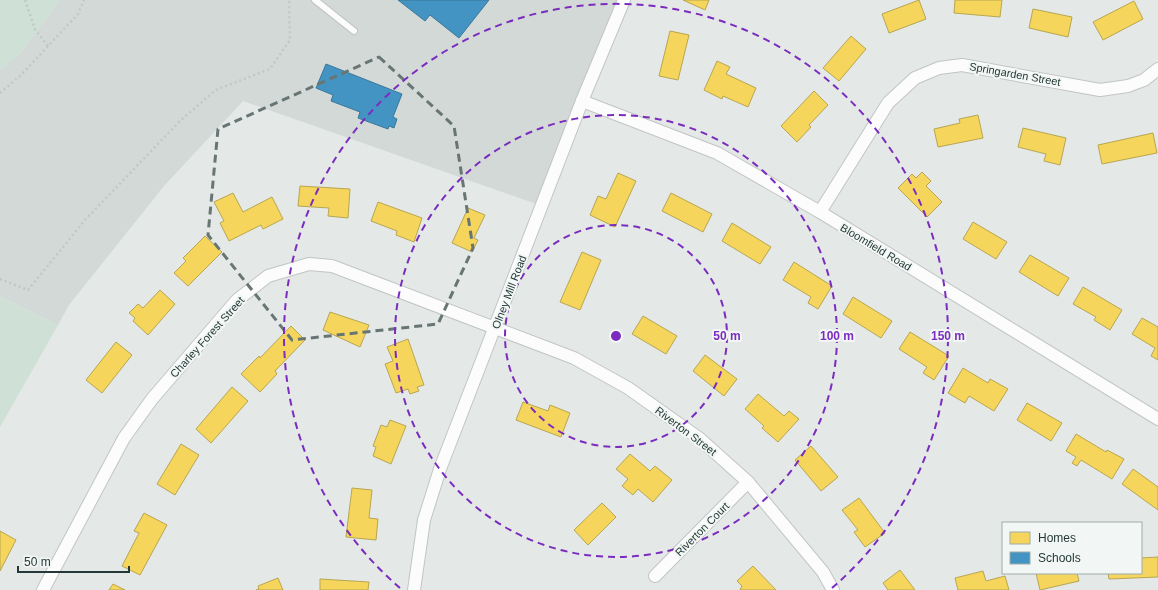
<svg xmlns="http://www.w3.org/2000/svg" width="1158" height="590" font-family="Arial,sans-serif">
<rect width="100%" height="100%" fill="#e4e8e7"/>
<polygon fill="#d2d9d7" points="60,0 624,0 542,206 243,101 164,186 69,305 58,325 0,296 0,70 21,52"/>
<g fill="#cfe0d6">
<polygon points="0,0 60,0 21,52 0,70"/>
<polygon points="0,296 58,325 0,427"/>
</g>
<g fill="#f6d55c" stroke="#b7a651">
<polygon points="683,0 709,0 705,10"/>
<polygon points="919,0 926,19 889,33 882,14"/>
<polygon points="955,0 1002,0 1000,17 954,13"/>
<polygon points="1134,1 1143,19 1103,40 1093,22"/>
<polygon points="1033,9 1072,17 1068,37 1029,28"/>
<polygon points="670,31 689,35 678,80 659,76"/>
<polygon points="851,36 866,49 839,81 823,68"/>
<polygon points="717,61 730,67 726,74 756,88 748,107 723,96 722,99 704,90"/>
<polygon points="814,91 828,105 809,125 811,127 797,142 781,126"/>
<polygon points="978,115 983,138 938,147 934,129 960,123 959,119"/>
<polygon points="1023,128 1066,138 1060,165 1044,161 1046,154 1018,147"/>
<polygon points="1153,133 1157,153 1102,164 1098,145"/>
<polygon points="922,172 931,181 926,186 942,202 927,217 898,188 912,174 916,178"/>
<polygon points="618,173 636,181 615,227 590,215 598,196 606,199"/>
<polygon points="300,186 350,189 348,218 328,216 329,208 298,206"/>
<polygon points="233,193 243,212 272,197 283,219 263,229 261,225 229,241 220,223 224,221 214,202"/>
<polygon points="671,193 712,214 703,232 662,211"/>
<polygon points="378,202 422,218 414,242 396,235 397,231 371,221"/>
<polygon points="468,208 485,215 474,238 478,240 472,252 452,243"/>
<polygon points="973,222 1007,242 996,259 963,239"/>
<polygon points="732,223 771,247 760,264 722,241"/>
<polygon points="205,236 222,252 188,286 174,273 186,261 183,258"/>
<polygon points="582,252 601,260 580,310 560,302"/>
<polygon points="1030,255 1069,278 1058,296 1019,272"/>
<polygon points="794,262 832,286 818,309 808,303 811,297 783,280"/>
<polygon points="1083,287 1122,310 1110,330 1094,320 1096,317 1073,304"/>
<polygon points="160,290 175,304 148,335 133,321 135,318 129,313 138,304 143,308"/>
<polygon points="853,297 892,321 881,338 843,314"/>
<polygon points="330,312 369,325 360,347 323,330"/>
<polygon points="643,316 677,336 666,354 632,334"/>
<polygon points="1142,318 1158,327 1158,360 1151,356 1155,348 1132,334"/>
<polygon points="291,326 305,340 275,371 277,374 260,392 241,374 259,356 260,358"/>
<polygon points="910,332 949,356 934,380 923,373 927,367 899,349"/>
<polygon points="408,339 424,385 417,387 419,391 410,394 408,389 396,393 385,364 393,361 387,347"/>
<polygon points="116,342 132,355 102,393 86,380"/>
<polygon points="705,355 737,379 724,396 693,371"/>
<polygon points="963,368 988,383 990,379 1008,389 994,411 969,396 965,403 948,393"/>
<polygon points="232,387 248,401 211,443 196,429"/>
<polygon points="758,394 784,416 789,411 799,419 778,442 762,428 764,426 745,409"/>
<polygon points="523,402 548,411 550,405 570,413 561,437 516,420"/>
<polygon points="1027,403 1062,423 1051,441 1017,420"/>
<polygon points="390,420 406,426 391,464 373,456 376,447 373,446 381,425 387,427"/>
<polygon points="1076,434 1106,452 1107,450 1124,459 1112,479 1081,460 1077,466 1072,463 1076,457 1066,451"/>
<polygon points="181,444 199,455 175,495 157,484"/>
<polygon points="811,446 838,477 821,491 795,460"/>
<polygon points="630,454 650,471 655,466 672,480 653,502 638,489 633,495 622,486 628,479 616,469"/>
<polygon points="1133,469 1158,487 1158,510 1122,484"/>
<polygon points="352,488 372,490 369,518 378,519 376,540 346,537"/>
<polygon points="859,498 885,533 865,547 854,532 858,530 842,510"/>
<polygon points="602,503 616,517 588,545 574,530"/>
<polygon points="144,513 167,525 140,575 122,566 139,533 134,531"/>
<polygon points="0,531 16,540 0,571"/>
<polygon points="1158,557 1158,577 1109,579 1108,573 1141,573 1141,558"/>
<polygon points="753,566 776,590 740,590 742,586 737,581"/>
<polygon points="900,570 915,590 888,590 883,583"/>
<polygon points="983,571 986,581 1005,576 1009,590 958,590 955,578"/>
<polygon points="1036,573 1077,573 1079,581 1040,590"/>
<polygon points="278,578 283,590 256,590 259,589 258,586"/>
<polygon points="320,579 369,582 368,590 320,590"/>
<polygon points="113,584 125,590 109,590"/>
</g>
<g fill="#4393c3" stroke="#3a7899">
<polygon points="398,0 489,0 459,38 430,15 425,21"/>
<polygon points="326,64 402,94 393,117 397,119 394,128 389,126 388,129 358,118 360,112 331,101 333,95 316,88"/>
</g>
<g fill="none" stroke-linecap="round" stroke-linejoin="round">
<defs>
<polyline id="lane" points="315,0 354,31"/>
<g id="street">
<polyline points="582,101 717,153 820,212 1158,419"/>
<polyline points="820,212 888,103 915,78 939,68 962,65 1100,90 1128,86 1144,80 1158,69"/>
<polyline points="655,576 748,482"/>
<polyline points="43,590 124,438 152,399 237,300 268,276 309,264 332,266 574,358 628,388 700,439 748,482 823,572 833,590"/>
<polyline points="414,590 424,520 440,469 582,101 624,0"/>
</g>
</defs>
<use href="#lane" stroke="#c1c5c4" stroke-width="8"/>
<use href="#street" stroke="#c1c5c4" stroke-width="14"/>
<g stroke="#c1c8c7" stroke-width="2.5" stroke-dasharray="2 3" stroke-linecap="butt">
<polyline points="25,0 35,29 48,46"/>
<polyline points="0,93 21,75 78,14 84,0"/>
<polyline points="0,279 28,290 85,220 181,120 216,90 270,69 290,40 289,2 287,0"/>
</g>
<use href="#lane" stroke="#fbfcfb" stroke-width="6"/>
<use href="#street" stroke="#fbfcfb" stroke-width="12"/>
</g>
<path fill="none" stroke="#677675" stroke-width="3" stroke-dasharray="8 5" stroke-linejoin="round" d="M 379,57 L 454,126 L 473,248 L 438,324 L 292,340 L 208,235 L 218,129 Z"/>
<g fill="none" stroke="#7b2cbf" stroke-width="2" stroke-dasharray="7 5">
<circle cx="616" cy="336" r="111"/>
<circle cx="616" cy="336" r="221"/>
<path d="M400 588A332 332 0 1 1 832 588"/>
</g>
<g text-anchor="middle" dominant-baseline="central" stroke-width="4" stroke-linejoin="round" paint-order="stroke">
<g font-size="11" fill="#243937" stroke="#f2f7f5">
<text transform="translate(1015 74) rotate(10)">Springarden Street</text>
<text transform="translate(876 247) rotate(31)">Bloomfield Road</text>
<text transform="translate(509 292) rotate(-69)">Olney Mill Road</text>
<text transform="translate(207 337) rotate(-48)">Charley Forest Street</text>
<text transform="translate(686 431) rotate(37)">Riverton Street</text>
<text transform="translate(702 529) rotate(-45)">Riverton Court</text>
</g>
</g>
<circle cx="616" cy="336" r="6" fill="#7b2cbf" stroke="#f2f7f5" stroke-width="2"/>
<g font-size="12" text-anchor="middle" font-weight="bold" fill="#7b2cbf" stroke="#f2f7f5" stroke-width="4" stroke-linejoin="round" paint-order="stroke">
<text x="727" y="340">50 m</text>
<text x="837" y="340">100 m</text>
<text x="948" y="340">150 m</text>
</g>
<rect x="1002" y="522" width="140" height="52" fill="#f2f7f5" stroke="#a0aba9"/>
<rect x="1010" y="532" width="20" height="12" fill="#f6d55c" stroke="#a0aba9"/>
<text x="1038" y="542" font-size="12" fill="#243937">Homes</text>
<rect x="1010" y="552" width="20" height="12" fill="#4393c3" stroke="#a0aba9"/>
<text x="1038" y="562" font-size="12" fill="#243937">Schools</text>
<path d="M18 566v6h111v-6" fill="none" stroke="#243937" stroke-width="2"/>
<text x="24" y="566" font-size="12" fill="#243937" stroke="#f2f7f5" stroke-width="3" paint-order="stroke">50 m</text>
</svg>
